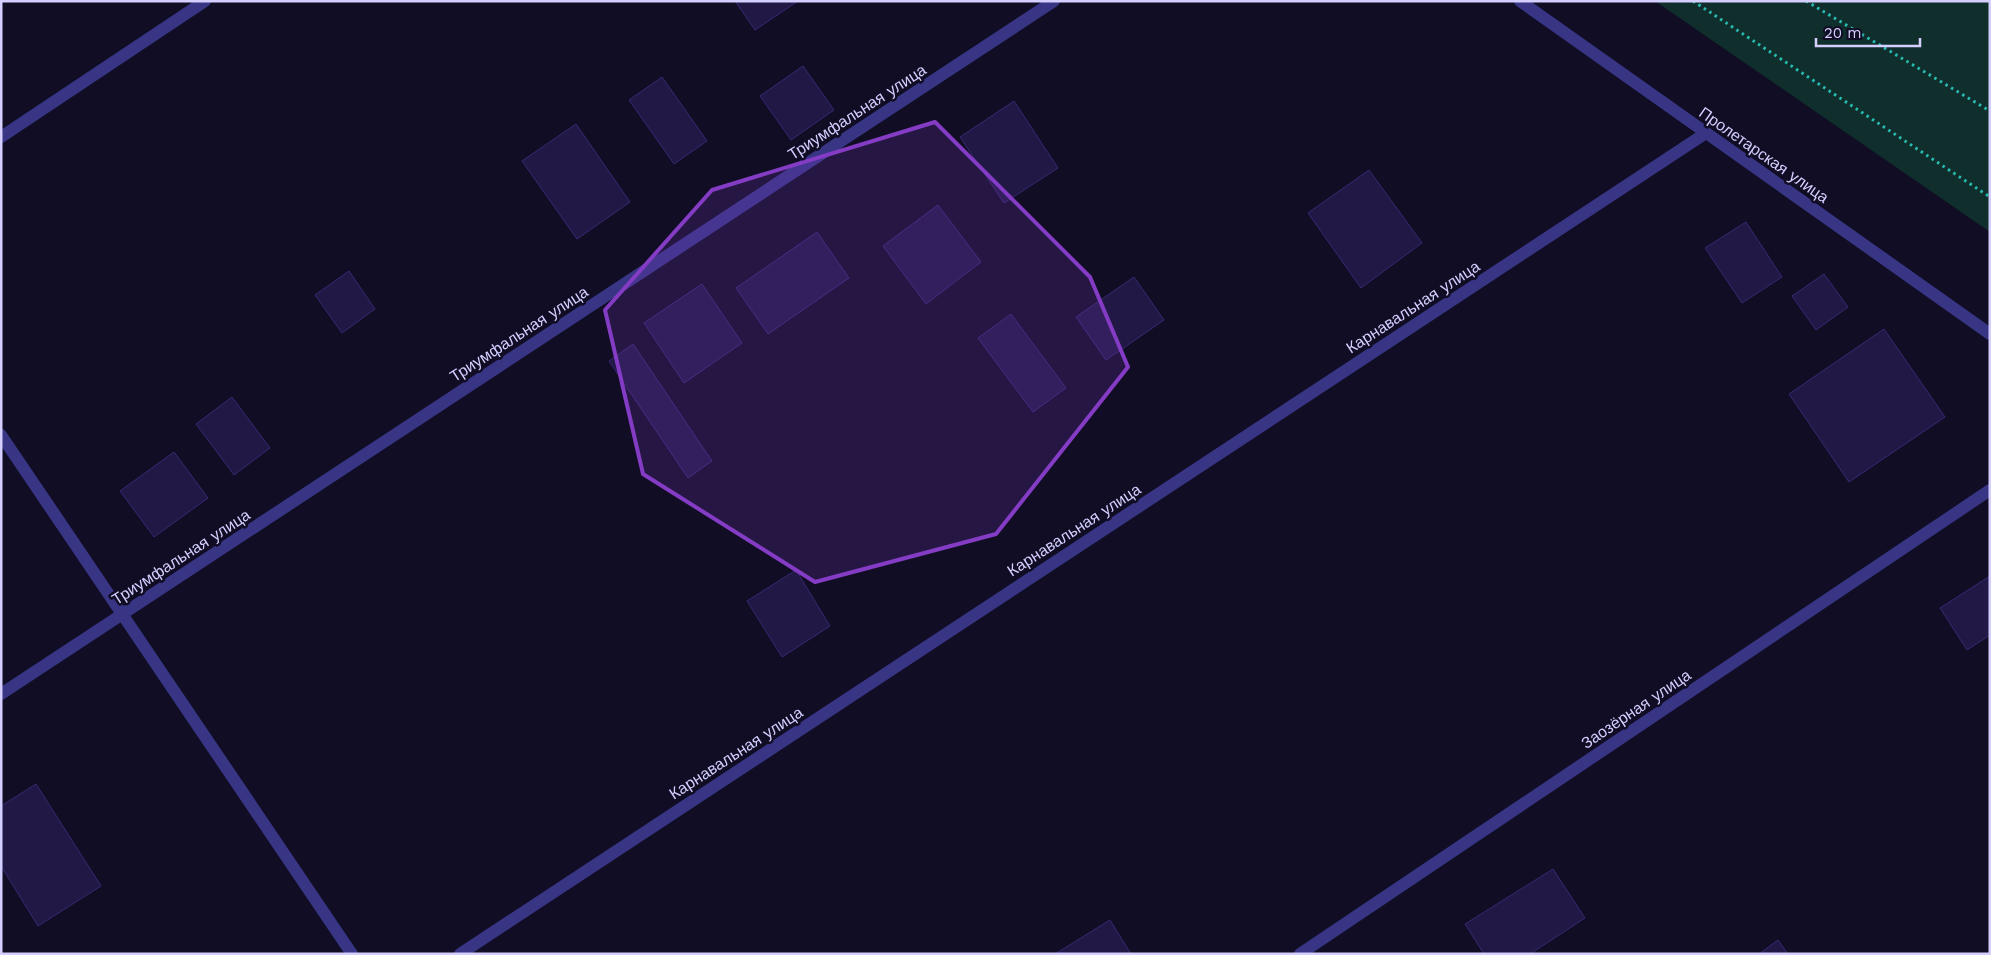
<svg xmlns="http://www.w3.org/2000/svg" width="1991" height="955" font-family="'Work Sans',sans-serif">
<rect width="100%" height="100%" fill="#100d24"/>
<polygon fill="#0f2e2c" points="1655,1 1990,1 1990,232"/>
<g fill="#211845" stroke="#372973">
<polygon points="735,1 798,1 755,30"/>
<polygon points="803,66 834,110 791,140 760,96"/>
<polygon points="662,77 707,141 674,164 629,100"/>
<polygon points="1014,101 1058,168 1004,203 960,137"/>
<polygon points="576,124 630,202 577,239 522,161"/>
<polygon points="1369,170 1422,243 1361,288 1308,213"/>
<polygon points="938,205 981,262 926,304 883,246"/>
<polygon points="1746,222 1782,277 1742,303 1705,248"/>
<polygon points="817,232 849,278 768,334 736,288"/>
<polygon points="349,271 375,309 342,333 315,295"/>
<polygon points="1824,274 1848,307 1816,330 1792,296"/>
<polygon points="1134,277 1164,320 1106,360 1076,317"/>
<polygon points="702,284 742,343 684,383 644,323"/>
<polygon points="1011,314 1066,388 1033,412 978,338"/>
<polygon points="1884,329 1945,417 1849,482 1789,394"/>
<polygon points="633,344 712,461 688,478 609,361"/>
<polygon points="232,397 270,448 234,475 196,424"/>
<polygon points="174,452 208,498 154,537 120,491"/>
<polygon points="796,570 830,626 782,657 747,601"/>
<polygon points="1990,576 1990,635 1967,650 1940,608"/>
<polygon points="36,784 101,886 38,926 1,866 1,806"/>
<polygon points="1553,869 1585,918 1530,954 1484,954 1465,924"/>
<polygon points="1110,920 1131,954 1055,954"/>
<polygon points="1778,940 1788,954 1759,954"/>
</g>
<g fill="none" stroke-linecap="round" stroke-linejoin="round">
<g stroke="#28bab0" stroke-width="3" stroke-dasharray="2.5 4" stroke-linecap="butt">
<polyline points="1693,1 1990,197"/>
<polyline points="1806,1 1990,111"/>
</g>
<g stroke="#383585" stroke-width="12">
<polyline points="1520,1 1990,334"/>
<polyline points="1,137 205,1"/>
<polyline points="1,435 352,954"/>
<polyline points="1,694 1054,1"/>
<polyline points="460,954 1706,133"/>
<polyline points="1300,954 1990,490"/>
</g>
</g>
<path fill="#843cc5" fill-opacity="0.2" stroke="#843cc5" stroke-width="4" stroke-linejoin="round" d="M 935,122 L 1090,277 L 1128,367 L 996,534 L 815,582 L 643,474 L 605,310 L 712,190 Z"/>
<g text-anchor="middle" dominant-baseline="central" stroke-width="5" stroke-linejoin="round" paint-order="stroke">
<g font-size="16" fill="#d4cfff" stroke="#100d24">
<text transform="translate(857 112) rotate(-33)">Триумфальная улица</text>
<text transform="translate(1764 155) rotate(35)">Пролетарская улица</text>
<text transform="translate(1413 307) rotate(-33)">Карнавальная улица</text>
<text transform="translate(519 334) rotate(-33)">Триумфальная улица</text>
<text transform="translate(1074 530) rotate(-33)">Карнавальная улица</text>
<text transform="translate(181 557) rotate(-33)">Триумфальная улица</text>
<text transform="translate(1636 709) rotate(-34)">Заозёрная улица</text>
<text transform="translate(736 753) rotate(-33)">Карнавальная улица</text>
</g>
</g>
<rect width="1991" height="955" fill="none" stroke="#d4cfff" stroke-width="5"/>
<path d="M1816 38v8h104v-8" fill="none" stroke="#d4cfff" stroke-width="2.5"/>
<text x="1824" y="38" font-size="15" fill="#d4cfff" stroke="#100d24" stroke-width="4" paint-order="stroke">20 m</text>
</svg>
